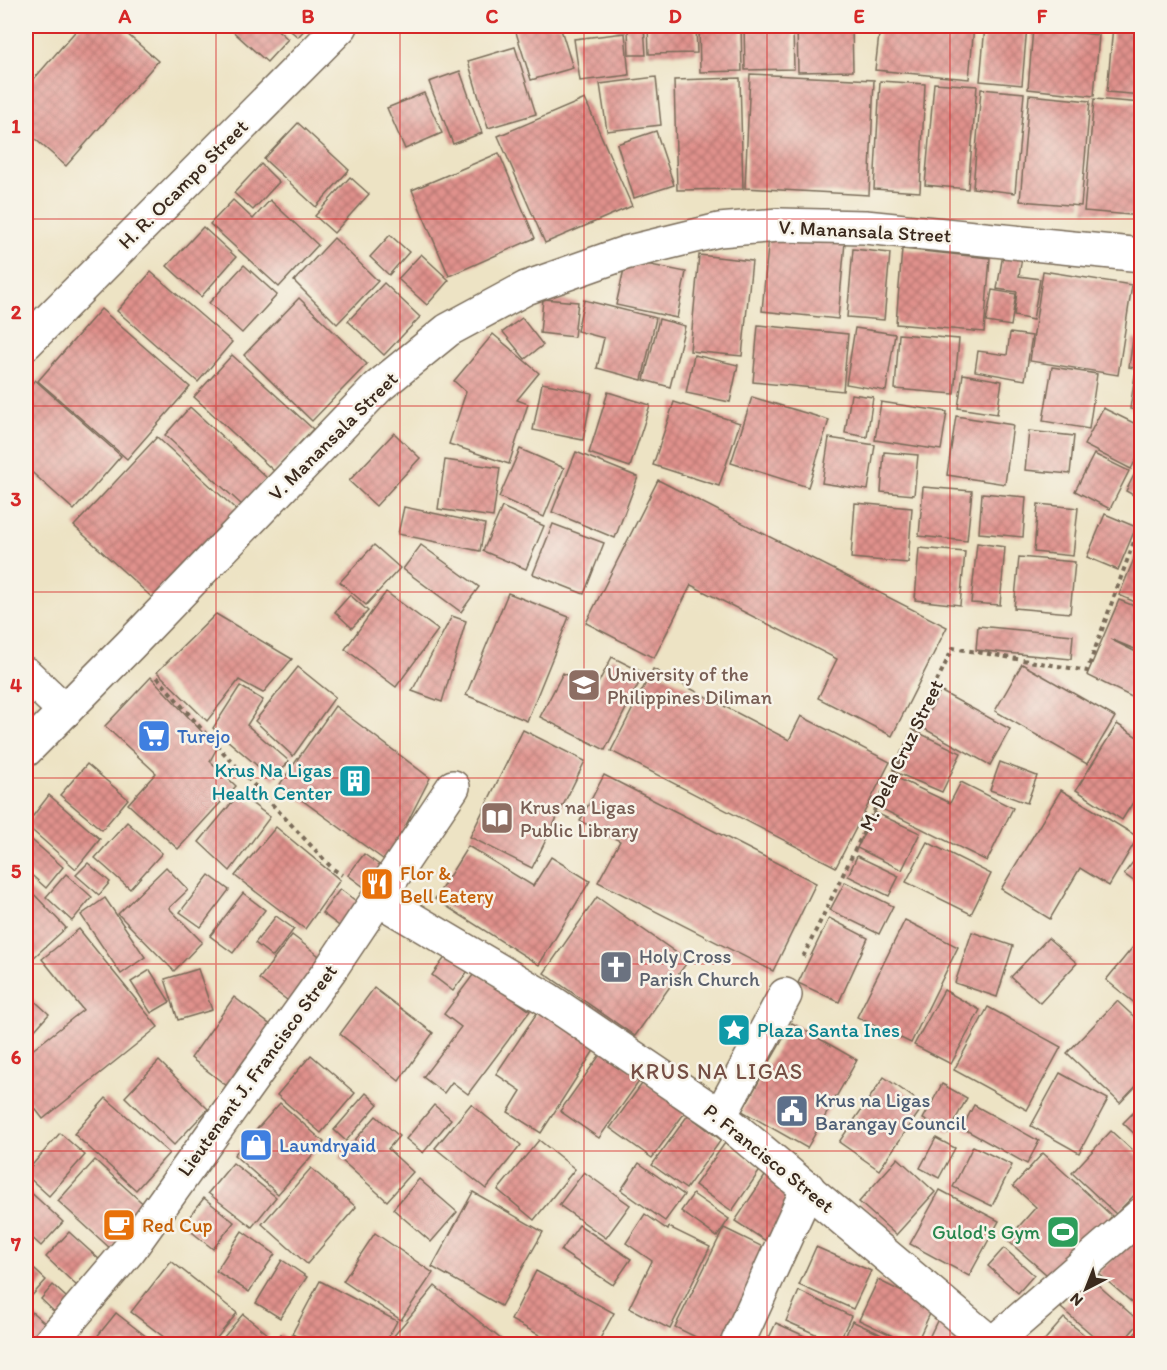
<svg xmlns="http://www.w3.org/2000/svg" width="1167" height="1370" font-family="Itim,sans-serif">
<defs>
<pattern id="building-cross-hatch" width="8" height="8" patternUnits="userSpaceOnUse" patternTransform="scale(1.5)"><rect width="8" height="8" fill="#e0918c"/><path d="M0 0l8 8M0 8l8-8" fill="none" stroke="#b77772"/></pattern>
</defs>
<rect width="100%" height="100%" fill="#f7f3e8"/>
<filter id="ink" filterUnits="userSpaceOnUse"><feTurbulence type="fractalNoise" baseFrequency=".0167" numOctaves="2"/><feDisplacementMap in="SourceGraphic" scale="12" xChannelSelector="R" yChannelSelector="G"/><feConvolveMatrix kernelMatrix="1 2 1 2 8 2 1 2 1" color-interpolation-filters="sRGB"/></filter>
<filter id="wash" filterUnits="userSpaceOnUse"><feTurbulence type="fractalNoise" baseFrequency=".008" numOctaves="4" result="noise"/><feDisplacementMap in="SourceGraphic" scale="24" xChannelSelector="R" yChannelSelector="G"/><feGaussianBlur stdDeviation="1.35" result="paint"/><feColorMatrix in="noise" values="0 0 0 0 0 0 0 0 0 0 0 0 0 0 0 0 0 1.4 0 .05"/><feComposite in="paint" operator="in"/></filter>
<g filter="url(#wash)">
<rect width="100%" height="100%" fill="#ede3c4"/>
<g id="blocks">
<g fill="url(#building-cross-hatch)">
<polygon points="80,26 118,26 158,61 66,166 26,131 26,88"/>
<polygon points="227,26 273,26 288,39 267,62"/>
<polygon points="285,26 308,26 298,37"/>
<polygon points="514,26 560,26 573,68 531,80"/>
<polygon points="617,26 644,26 646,55 629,55 628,30 617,31"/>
<polygon points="648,26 696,26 697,53 649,54"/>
<polygon points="699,26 741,26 742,71 700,72"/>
<polygon points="744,26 793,26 794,69 745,70"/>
<polygon points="797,26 852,26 853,71 798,72"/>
<polygon points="880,26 974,26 969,79 875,70"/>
<polygon points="985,26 1027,26 1022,85 980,81"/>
<polygon points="1113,26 1142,26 1142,95 1107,92"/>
<polygon points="1033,28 1099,35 1094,96 1028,89"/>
<polygon points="625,33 629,75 580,81 574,39"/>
<polygon points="515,47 536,114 488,128 468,61"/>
<polygon points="460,71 482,133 453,144 429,82"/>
<polygon points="750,74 874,80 869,195 745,188"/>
<polygon points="656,77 661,125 607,131 600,84"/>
<polygon points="740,78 743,189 677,190 674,80"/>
<polygon points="880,81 925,84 920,192 874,189"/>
<polygon points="934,83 977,86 968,189 925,185"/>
<polygon points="981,89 1024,93 1015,193 973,188"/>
<polygon points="424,93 442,133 405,149 387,108"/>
<polygon points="1029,95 1090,101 1081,206 1020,201"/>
<polygon points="585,99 632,206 545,243 498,136"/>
<polygon points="1094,99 1142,103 1142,216 1084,211"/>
<polygon points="298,123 349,170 316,207 264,159"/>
<polygon points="656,131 674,185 634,198 617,144"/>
<polygon points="499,153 535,238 449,276 412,190"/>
<polygon points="261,164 279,182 253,210 234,193"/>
<polygon points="350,177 369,194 334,233 315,216"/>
<polygon points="233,200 253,219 270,200 318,245 279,287 210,224"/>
<polygon points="203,227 236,257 201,297 167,266"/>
<polygon points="390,235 409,252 389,275 370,257"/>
<polygon points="769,235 845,242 838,319 762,311"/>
<polygon points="334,238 378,281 337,324 294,281"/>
<polygon points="853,249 890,253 884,320 847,317"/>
<polygon points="902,249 990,258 984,332 896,324"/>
<polygon points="421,254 449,280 427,305 398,279"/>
<polygon points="1003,254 1022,257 1019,276 1040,279 1033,320 1014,316 1017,292 997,289"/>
<polygon points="699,255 752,261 742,356 690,351"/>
<polygon points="626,260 686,272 677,318 616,305"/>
<polygon points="244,265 277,295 242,333 209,303"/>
<polygon points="1043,271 1132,285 1118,375 1030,361"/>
<polygon points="151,272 232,342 198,382 117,311"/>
<polygon points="384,283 420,317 384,355 348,321"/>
<polygon points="992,290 1016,294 1011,326 986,322"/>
<polygon points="299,298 367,364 312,421 244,355"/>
<polygon points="543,299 578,302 574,337 540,333"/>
<polygon points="584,300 656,318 642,380 597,368 604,338 577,331"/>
<polygon points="101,309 190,387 127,459 38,381"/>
<polygon points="522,318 543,345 525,359 503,332"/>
<polygon points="659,319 685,326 670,387 644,380"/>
<polygon points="758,325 848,334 843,391 753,382"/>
<polygon points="855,328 895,334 886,391 846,384"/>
<polygon points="1010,333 1032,336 1025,380 975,371 978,351 1007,355"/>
<polygon points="493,334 539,373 517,400 528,404 509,464 449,444 466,392 454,381"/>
<polygon points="899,334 959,339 954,394 895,389"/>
<polygon points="1133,339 1142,340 1142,369 1129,367"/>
<polygon points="232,355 313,429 274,471 194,397"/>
<polygon points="694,355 738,365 730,402 686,393"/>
<polygon points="1052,367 1097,374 1089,429 1043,421"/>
<polygon points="963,374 1002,381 997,414 958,408"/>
<polygon points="1135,375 1142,376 1142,411 1130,409"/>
<polygon points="35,380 121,456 74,510 26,467 26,390"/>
<polygon points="542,383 592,393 583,440 533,430"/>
<polygon points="608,392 650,405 630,467 589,453"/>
<polygon points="851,394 873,397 867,437 845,433"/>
<polygon points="752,397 829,420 808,487 731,463"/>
<polygon points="674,402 740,423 719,486 653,465"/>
<polygon points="881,402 947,412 941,450 875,440"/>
<polygon points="190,407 267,478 242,505 165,435"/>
<polygon points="1103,408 1142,427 1142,448 1131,469 1084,445"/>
<polygon points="956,416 1013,425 1005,484 947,475"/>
<polygon points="1029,431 1074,436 1070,474 1025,470"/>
<polygon points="394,433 420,458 376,506 349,481"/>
<polygon points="157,437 241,514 158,603 74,526"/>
<polygon points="829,438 875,445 868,490 822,483"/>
<polygon points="520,449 564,468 544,517 499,497"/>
<polygon points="576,452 638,477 615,538 552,512"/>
<polygon points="884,452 918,455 914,495 881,492"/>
<polygon points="1094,454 1129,471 1110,509 1075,491"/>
<polygon points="445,460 500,468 493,517 438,509"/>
<polygon points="1138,467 1142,469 1142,500 1126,491"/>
<polygon points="658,480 947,627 892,736 818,698 837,659 691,585 654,658 586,623"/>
<polygon points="923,487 972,491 967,541 919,536"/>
<polygon points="982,493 1026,497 1023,537 979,533"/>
<polygon points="855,503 912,508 908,563 851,558"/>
<polygon points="1038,504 1078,508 1073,556 1034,552"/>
<polygon points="404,507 485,524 480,551 398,534"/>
<polygon points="502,507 544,526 526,569 483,551"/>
<polygon points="1105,514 1136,527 1118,570 1087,557"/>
<polygon points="553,524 604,543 584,594 533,574"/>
<polygon points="977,543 1005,547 1000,605 971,603"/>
<polygon points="374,545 400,568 366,605 340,582"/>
<polygon points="421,545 479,587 461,612 403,569"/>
<polygon points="1139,547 1142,548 1142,605 1119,595"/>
<polygon points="919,548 965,552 960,605 915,600"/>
<polygon points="1019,557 1075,562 1070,613 1014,608"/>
<polygon points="386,592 438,630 396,687 345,649"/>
<polygon points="508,593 569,617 527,721 466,695"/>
<polygon points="350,595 368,611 352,628 335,612"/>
<polygon points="1119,600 1142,609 1142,652 1110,639 1142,655 1142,702 1087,675"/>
<polygon points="216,614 292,659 263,693 239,680 207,721 157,672"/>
<polygon points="452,616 466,621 442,702 412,691"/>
<polygon points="978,626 1073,635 1071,659 976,650"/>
<polygon points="612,657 644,673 605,750 540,717 563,673 595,689"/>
<polygon points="1022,664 1115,717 1087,764 995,711"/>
<polygon points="298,667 335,697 293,756 255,721"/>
<polygon points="653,669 789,740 801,716 890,762 836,867 611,751"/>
<polygon points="151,677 217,748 210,761 236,786 178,849 128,804 156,773 105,726"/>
<polygon points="240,686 263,700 247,725 289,761 274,780 213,728"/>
<polygon points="940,691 1010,729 990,765 921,727"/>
<polygon points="335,706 430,778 387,862 280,784"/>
<polygon points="1117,724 1142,740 1142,788 1122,820 1076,790"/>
<polygon points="523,730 585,761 532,868 470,837"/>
<polygon points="915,731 961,753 942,792 895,772"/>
<polygon points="1000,762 1037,776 1027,803 990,790"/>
<polygon points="87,764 128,799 102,830 60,795"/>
<polygon points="604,775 816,883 773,971 598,882 620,841 580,821"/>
<polygon points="893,776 950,803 961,782 1013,808 987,861 878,807"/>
<polygon points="1061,790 1138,837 1109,886 1080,868 1050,919 1001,889"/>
<polygon points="239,794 270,817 230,871 199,842"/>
<polygon points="49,795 100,839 76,869 26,825"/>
<polygon points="874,812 920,833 902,870 857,848"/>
<polygon points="127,822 162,853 130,889 95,858"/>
<polygon points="276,827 340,880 305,929 235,876"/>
<polygon points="26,835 63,867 46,888 26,870"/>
<polygon points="927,842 991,874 971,914 906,882"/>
<polygon points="468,846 533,886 551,857 590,881 539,965 435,899"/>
<polygon points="1142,850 1142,887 1124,874"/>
<polygon points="364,854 392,874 376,896 348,875"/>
<polygon points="857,856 899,876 889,896 848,876"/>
<polygon points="88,863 110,882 99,895 76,875"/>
<polygon points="166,867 188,890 169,908 202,942 174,971 118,914"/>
<polygon points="66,874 92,897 72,921 46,897"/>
<polygon points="209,875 229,890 201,927 180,912"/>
<polygon points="845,882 893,906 879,934 830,910"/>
<polygon points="340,889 364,907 346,931 322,913"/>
<polygon points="30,890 66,928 32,959 26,952 26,894"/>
<polygon points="243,893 265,910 233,953 210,936"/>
<polygon points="597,897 688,961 635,1036 544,973"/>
<polygon points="105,898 145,957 121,974 81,915"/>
<polygon points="276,916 294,929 273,957 255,943"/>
<polygon points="829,918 868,938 839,1002 798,983"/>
<polygon points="905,920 958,947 911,1043 857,1017"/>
<polygon points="79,929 158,1027 43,1119 26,1097 26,1055 83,1010 42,959"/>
<polygon points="972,932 1013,946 997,997 955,983"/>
<polygon points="292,935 323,959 291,1003 259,979"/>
<polygon points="1142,936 1142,1009 1106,980"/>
<polygon points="1048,938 1077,963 1040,1003 1011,977"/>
<polygon points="449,952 471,967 453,991 432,975"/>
<polygon points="198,969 212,1010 178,1020 165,979"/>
<polygon points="150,970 170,1002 151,1013 131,982"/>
<polygon points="476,971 530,1011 468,1094 452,1082 444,1093 423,1077 461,1027 444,1014"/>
<polygon points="374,988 433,1033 399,1081 340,1034"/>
<polygon points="944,990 980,1010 951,1064 914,1045"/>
<polygon points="26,993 49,1014 26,1040"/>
<polygon points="234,997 281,1033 236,1093 191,1058"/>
<polygon points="545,1001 602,1038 541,1133 508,1112 521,1091 496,1074"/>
<polygon points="1117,1001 1142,1024 1142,1080 1120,1103 1067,1053"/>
<polygon points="988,1007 1061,1047 1027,1110 954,1070"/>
<polygon points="792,1023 857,1060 807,1148 742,1111"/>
<polygon points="604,1049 643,1076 599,1138 560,1111"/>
<polygon points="311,1055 355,1093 321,1133 277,1095"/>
<polygon points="159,1061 208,1109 174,1145 125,1097"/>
<polygon points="1060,1073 1108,1099 1079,1153 1031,1126"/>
<polygon points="884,1077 924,1105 879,1170 839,1142"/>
<polygon points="644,1081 686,1111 652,1158 610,1128"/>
<polygon points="942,1084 967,1098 948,1133 923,1119"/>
<polygon points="366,1093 378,1104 346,1141 334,1130"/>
<polygon points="106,1098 169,1153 136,1190 74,1134"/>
<polygon points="280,1103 324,1142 278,1194 234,1155"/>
<polygon points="471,1104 521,1145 486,1189 435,1148"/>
<polygon points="1142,1104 1142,1141 1123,1123"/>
<polygon points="434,1105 451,1119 423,1153 406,1139"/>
<polygon points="974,1105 1039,1141 1027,1164 962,1128"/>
<polygon points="688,1115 721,1140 686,1189 652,1165"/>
<polygon points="376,1116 399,1136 388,1149 413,1172 387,1201 339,1158"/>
<polygon points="1111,1131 1142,1159 1142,1187 1116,1214 1072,1173"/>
<polygon points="60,1133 85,1155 49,1196 26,1175 26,1172"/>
<polygon points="936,1138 955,1148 939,1178 920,1168"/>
<polygon points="539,1140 575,1169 534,1220 498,1190"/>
<polygon points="725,1143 761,1169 732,1211 695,1185"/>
<polygon points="973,1146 1012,1165 992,1206 953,1187"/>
<polygon points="1043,1153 1112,1216 1054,1281 1007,1240 1036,1207 1013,1186"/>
<polygon points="898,1158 935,1192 896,1235 859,1202"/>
<polygon points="95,1160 149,1209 112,1250 58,1201"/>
<polygon points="233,1163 276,1197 252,1227 208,1193"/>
<polygon points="639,1163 684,1195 665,1221 621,1190"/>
<polygon points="311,1168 356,1207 307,1264 262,1224"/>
<polygon points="584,1172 630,1205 606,1238 559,1205"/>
<polygon points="767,1173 804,1197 772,1245 735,1221"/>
<polygon points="419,1179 457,1212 431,1242 393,1209"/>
<polygon points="26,1188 63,1222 41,1246 26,1232"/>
<polygon points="940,1190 999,1221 969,1276 910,1244"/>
<polygon points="473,1192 543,1232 501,1306 432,1267"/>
<polygon points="693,1194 729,1219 717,1237 681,1211"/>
<polygon points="204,1198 234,1222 213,1249 183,1225"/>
<polygon points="645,1214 668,1230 669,1227 710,1247 670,1329 629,1308 652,1261 626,1243"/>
<polygon points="579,1225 631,1259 613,1285 561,1251"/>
<polygon points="724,1228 775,1253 729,1344 710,1344 675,1327"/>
<polygon points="1142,1229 1142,1311 1098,1273"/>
<polygon points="242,1231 275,1254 249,1292 216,1271"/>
<polygon points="69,1232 100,1260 77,1286 46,1257"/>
<polygon points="375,1233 433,1273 401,1320 343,1281"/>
<polygon points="816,1247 871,1271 853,1309 799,1285"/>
<polygon points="1004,1248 1034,1275 1018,1293 988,1266"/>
<polygon points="282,1260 307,1277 280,1318 256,1303"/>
<polygon points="171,1261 237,1313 212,1344 173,1344 131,1312"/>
<polygon points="26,1262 46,1280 29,1299 26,1296"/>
<polygon points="536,1271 614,1313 597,1344 556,1344 511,1320"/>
<polygon points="1089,1277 1140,1322 1121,1344 1103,1344 1061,1308"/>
<polygon points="878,1280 933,1307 916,1344 910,1344 859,1320"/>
<polygon points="320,1281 397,1321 385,1344 312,1344 292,1334"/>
<polygon points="53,1285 79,1309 66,1323 41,1299"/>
<polygon points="435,1286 507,1344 402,1344 393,1337"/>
<polygon points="799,1291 851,1316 838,1344 786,1321"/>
<polygon points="32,1312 54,1331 42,1344 30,1344 26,1340 26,1320"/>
<polygon points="116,1313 156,1344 91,1344"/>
<polygon points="243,1314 269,1335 262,1344 218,1344"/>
<polygon points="1064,1318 1095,1344 1041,1344"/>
<polygon points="938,1319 970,1344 926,1344"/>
<polygon points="852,1321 901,1344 842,1344"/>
<polygon points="776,1323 822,1344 766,1344"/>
<polygon points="1142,1326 1142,1344 1125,1344"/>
<polygon points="281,1334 294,1344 273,1344"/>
</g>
</g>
</g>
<g filter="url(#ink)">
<use href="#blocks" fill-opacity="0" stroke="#796b58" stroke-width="1.5"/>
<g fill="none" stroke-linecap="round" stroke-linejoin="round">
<defs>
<polyline id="pedestrian" points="720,1116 785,995"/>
<g id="minor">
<polyline points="26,343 341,26"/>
<polyline points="26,674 65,711"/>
<polyline points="26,750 130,645 378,387 448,330 526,288 625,253 719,230 778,225 865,227 1142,255"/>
<polyline points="378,899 547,999 720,1116 992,1344"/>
<polyline points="49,1344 130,1249 330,970 453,787"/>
<polyline points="737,1344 808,1188"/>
<polyline points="992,1344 1142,1214"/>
</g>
</defs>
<use href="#pedestrian" stroke="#796b58" stroke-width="36"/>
<use href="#minor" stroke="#796b58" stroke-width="36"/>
<g stroke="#796b58" stroke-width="4" stroke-dasharray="4.5 4.5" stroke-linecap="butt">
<polyline points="157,677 205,733 333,869 342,875"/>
<polyline points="803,957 953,648 1087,671 1136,536 1142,534"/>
</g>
<use href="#pedestrian" stroke="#fff" stroke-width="33"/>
<use href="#minor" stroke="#fff" stroke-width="33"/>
</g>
</g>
<path fill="none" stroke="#d62828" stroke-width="1.5" stroke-opacity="0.55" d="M 216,26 L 216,1344M 400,26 L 400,1344M 584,26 L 584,1344M 767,26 L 767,1344M 950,26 L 950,1344M 26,219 L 1142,219M 26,406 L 1142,406M 26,592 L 1142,592M 26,778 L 1142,778M 26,964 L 1142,964M 26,1151 L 1142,1151"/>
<defs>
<symbol id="university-square" viewBox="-11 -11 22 22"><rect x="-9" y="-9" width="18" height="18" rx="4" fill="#8d6e63" stroke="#f7f3e8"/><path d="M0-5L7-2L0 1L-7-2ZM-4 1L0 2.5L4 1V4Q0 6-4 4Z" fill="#fff"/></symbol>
<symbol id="supermarket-square" viewBox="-11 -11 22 22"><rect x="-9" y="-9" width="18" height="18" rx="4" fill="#3f7fe0" stroke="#f7f3e8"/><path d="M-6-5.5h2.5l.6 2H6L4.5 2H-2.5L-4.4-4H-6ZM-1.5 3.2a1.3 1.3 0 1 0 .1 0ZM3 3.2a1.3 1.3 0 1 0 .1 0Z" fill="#fff"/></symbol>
<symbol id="building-square" viewBox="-11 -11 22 22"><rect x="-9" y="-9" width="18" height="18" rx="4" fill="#0f9aa8" stroke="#f7f3e8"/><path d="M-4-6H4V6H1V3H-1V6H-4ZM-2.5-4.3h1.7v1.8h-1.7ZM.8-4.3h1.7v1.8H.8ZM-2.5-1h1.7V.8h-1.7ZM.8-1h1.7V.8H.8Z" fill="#fff"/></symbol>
<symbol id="library-square" viewBox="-11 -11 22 22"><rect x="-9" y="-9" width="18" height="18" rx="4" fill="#8d6e63" stroke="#f7f3e8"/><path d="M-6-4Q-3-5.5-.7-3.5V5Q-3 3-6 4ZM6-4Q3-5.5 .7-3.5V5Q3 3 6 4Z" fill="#fff"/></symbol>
<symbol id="restaurant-square" viewBox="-11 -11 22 22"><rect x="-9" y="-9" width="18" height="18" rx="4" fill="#e8710a" stroke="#f7f3e8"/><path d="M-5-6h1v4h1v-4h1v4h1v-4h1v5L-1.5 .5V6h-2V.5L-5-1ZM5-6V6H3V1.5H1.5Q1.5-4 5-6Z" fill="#fff"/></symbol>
<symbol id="church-square" viewBox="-11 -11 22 22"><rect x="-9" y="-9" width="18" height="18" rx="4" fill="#6b7280" stroke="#f7f3e8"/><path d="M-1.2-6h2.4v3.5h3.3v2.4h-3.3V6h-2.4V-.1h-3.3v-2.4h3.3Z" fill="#fff"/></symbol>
<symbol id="sight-square" viewBox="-11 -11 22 22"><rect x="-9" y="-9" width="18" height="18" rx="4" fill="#0f9aa8" stroke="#f7f3e8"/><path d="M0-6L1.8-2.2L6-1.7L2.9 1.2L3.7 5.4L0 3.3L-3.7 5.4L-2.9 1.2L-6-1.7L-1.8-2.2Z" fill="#fff"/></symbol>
<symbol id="civic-square" viewBox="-11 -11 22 22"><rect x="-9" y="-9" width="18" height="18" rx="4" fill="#5c6f8a" stroke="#f7f3e8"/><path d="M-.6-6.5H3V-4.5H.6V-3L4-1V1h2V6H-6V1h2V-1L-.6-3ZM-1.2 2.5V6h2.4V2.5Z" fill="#fff"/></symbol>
<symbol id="shop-square" viewBox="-11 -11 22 22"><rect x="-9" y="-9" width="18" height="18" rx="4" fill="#3f7fe0" stroke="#f7f3e8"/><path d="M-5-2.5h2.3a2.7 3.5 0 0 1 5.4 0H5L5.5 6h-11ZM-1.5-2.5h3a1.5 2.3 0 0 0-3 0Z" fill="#fff"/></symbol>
<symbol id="cafe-square" viewBox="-11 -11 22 22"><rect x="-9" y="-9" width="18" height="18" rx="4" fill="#e8710a" stroke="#f7f3e8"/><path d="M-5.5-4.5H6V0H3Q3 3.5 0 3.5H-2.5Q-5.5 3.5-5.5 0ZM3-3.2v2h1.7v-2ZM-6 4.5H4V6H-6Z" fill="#fff"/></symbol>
<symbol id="stadium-square" viewBox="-11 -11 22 22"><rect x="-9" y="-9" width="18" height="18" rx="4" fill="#2e9e5b" stroke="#f7f3e8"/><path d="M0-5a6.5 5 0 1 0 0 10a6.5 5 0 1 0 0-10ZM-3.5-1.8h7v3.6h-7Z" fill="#fff"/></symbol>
</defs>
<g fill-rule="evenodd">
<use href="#university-square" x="565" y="666" width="38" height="38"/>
<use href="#supermarket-square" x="135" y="717" width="38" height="38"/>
<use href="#building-square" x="336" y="762" width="38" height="38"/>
<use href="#library-square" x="478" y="799" width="38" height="38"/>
<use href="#restaurant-square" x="358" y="865" width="38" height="38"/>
<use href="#church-square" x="597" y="948" width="38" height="38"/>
<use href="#sight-square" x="715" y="1011" width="38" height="38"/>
<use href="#civic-square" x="773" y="1092" width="38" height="38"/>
<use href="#shop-square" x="237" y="1126" width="38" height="38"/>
<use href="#cafe-square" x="100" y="1206" width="38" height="38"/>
<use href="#stadium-square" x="1044" y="1213" width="38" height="38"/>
</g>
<g text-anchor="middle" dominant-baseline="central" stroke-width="5" stroke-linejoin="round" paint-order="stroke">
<g font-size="20" fill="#3b2a1e" stroke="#f7f3e8">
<text transform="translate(183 184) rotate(-45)">H. R. Ocampo Street</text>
<text transform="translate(865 231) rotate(3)">V. Manansala Street</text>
<text transform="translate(333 436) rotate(-45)">V. Manansala Street</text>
<text transform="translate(901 755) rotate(-64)">M. Dela Cruz Street</text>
<text transform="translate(257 1070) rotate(-54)">Lieutenant J. Francisco Street</text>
<text transform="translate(769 1158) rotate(39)">P. Francisco Street</text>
</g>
<g font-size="20" fill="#785e54" stroke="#f7f3e8" text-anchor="start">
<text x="607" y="674">University of the<tspan x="607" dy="23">Philippines Diliman</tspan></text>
<text x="520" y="807">Krus na Ligas<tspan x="520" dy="23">Public Library</tspan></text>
</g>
<g font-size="20" fill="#366cbe" stroke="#f7f3e8" text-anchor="start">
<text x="177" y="736">Turejo</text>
<text x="279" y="1145">Laundryaid</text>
</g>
<g font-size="20" fill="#0d838f" stroke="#f7f3e8" text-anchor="end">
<text x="332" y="770">Krus Na Ligas<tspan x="332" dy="23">Health Center</tspan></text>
<text x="757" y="1030" text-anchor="start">Plaza Santa Ines</text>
</g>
<g font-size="20" fill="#c56008" stroke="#f7f3e8" text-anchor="start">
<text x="400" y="873">Flor &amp;<tspan x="400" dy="23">Bell Eatery</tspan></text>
<text x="142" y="1225">Red Cup</text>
</g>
<g font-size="20" fill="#5b616d" stroke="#f7f3e8" text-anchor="start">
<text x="639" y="956">Holy Cross<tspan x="639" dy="23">Parish Church</tspan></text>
</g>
<g font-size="20" fill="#4e5e75" stroke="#f7f3e8" text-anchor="start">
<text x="815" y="1100">Krus na Ligas<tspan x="815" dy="23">Barangay Council</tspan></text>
</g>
<g font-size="20" fill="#27864d" stroke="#f7f3e8" text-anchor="end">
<text x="1040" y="1232">Gulod's Gym</text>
</g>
<g font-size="22" letter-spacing="1.5" fill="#754e44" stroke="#f7f3e8">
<text x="717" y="1071">KRUS NA LIGAS</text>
</g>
</g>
<rect width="1167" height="1370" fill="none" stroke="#f7f3e8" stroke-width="66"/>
<g transform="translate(1086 1289) rotate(222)" stroke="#f7f3e8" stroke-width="4.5" paint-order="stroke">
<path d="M0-4.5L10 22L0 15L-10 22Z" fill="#3b2a1e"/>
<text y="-9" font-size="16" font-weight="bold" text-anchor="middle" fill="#3b2a1e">N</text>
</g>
<rect x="33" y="33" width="1101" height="1304" fill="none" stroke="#d62828" stroke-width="2"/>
<g font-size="20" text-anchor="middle" font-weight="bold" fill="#d62828">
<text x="125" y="23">A</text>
<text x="308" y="23">B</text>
<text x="492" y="23">C</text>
<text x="675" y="23">D</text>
<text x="859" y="23">E</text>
<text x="1042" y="23">F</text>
<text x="16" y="133">1</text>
<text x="16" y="319">2</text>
<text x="16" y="506">3</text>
<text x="16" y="692">4</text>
<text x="16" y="878">5</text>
<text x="16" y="1064">6</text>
<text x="16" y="1251">7</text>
</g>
</svg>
